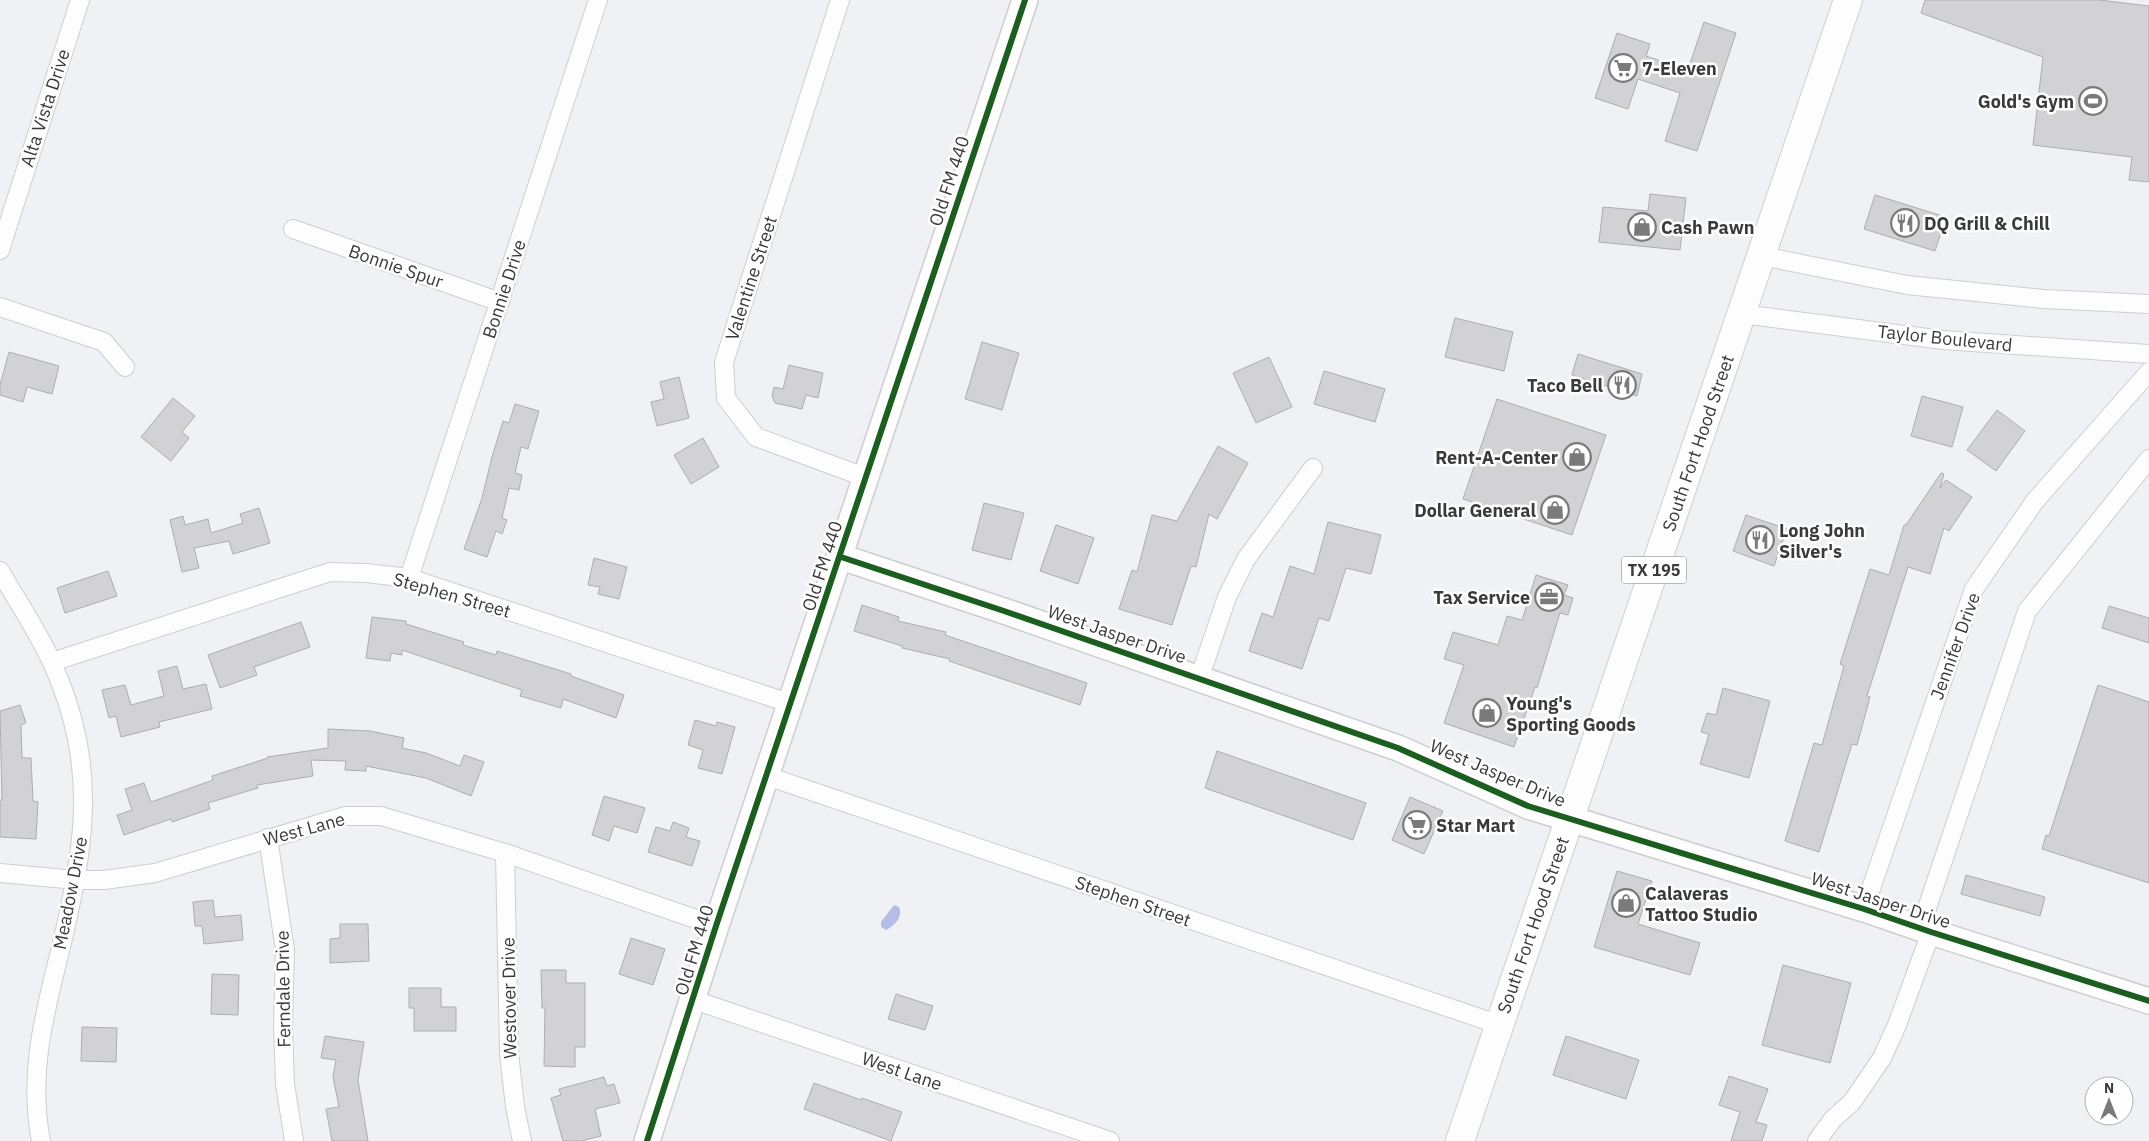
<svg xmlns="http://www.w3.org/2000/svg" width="2149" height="1141" font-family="'IBM Plex Sans',sans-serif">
<rect width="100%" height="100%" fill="#f0f1f5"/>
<path fill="#b5bce8" d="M 894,905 L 899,907 C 903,917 895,925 886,930 L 881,927 L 881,922 Z"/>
<g fill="#d2d2d5" stroke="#adadb0">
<polygon points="1925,0 2099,0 2149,6 2149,182 2129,180 2132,157 2033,145 2043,57 1921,13"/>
<polygon points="1704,22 1736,33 1697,151 1665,141 1680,93 1638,79 1628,109 1595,98 1617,33 1650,44 1646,56 1688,70"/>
<polygon points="1650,194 1686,198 1680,250 1599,242 1603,207 1648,211"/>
<polygon points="1875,195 1946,217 1935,251 1864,229"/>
<polygon points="1455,318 1513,332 1504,371 1445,357"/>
<polygon points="982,342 1019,353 1002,410 965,399"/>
<polygon points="9,352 59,366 52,394 27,387 23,402 0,395 0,385"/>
<polygon points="1578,354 1642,374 1637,396 1572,375"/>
<polygon points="1269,357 1292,407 1256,423 1233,373"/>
<polygon points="789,365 823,373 818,398 806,395 802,409 775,403 772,396 774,387 783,389"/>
<polygon points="1324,371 1385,389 1375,422 1314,404"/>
<polygon points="679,377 689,418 657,426 651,402 664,399 660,382"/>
<polygon points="1922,396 1963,407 1952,447 1911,436"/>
<polygon points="173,398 195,416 182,432 189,438 171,461 141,437"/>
<polygon points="1497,399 1606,435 1572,535 1463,499"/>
<polygon points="515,404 539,411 528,449 521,447 515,473 522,475 519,490 509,488 502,518 507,520 502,534 496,531 487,557 464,549 482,498 492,457 503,421 509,423"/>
<polygon points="1997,410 2025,431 1996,471 1967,450"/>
<polygon points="703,438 719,467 691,484 674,455"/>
<polygon points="1218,446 1248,463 1217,519 1209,514 1196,567 1191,566 1172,625 1119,609 1132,570 1137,572 1152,515 1177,521"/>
<polygon points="1941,473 1944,474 1940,488 1946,480 1972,497 1949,531 1944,528 1930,574 1908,567 1867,696 1870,697 1857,745 1852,744 1819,852 1785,841 1814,743 1822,745 1844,666 1840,664 1870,569 1889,575 1904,525 1906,525"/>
<polygon points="984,503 1024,513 1011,560 972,550"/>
<polygon points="259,508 270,543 233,554 229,541 194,548 199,568 182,572 170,520 183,516 185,525 208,519 211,533 243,523 240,514"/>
<polygon points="1746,515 1787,529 1774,566 1733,551"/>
<polygon points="1328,522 1381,535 1371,574 1346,568 1329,621 1319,618 1302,669 1249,651 1262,613 1273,617 1290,566 1314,574"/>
<polygon points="1056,525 1094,538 1078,584 1040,571"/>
<polygon points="594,558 627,567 619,599 598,594 600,587 588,585"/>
<polygon points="108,571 117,596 65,613 57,588"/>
<polygon points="1536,575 1568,585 1564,595 1573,598 1568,615 1560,613 1537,688 1535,687 1514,747 1444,723 1464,665 1444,659 1453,632 1498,645 1507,616 1522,620"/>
<polygon points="862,605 899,617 898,621 946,632 945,635 1087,683 1080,705 949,661 950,659 902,648 902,646 854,631"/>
<polygon points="2109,606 2149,618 2149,643 2102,628"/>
<polygon points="372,617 406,621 406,624 464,642 463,645 496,655 497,651 571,674 571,676 624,695 616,718 563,699 561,708 520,696 522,690 402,650 402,655 391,653 390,661 366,658"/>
<polygon points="301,622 310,647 254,667 257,675 220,688 208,655"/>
<polygon points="177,666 183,689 206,684 212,709 159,722 160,727 121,737 116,716 109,718 102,690 125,685 131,705 164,696 158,671"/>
<polygon points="2098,685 2149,702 2149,883 2042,849 2046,835 2049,836"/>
<polygon points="1723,688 1770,701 1749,778 1700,764 1709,734 1701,732 1707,713 1716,715"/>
<polygon points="20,705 26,723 21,725 22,758 31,758 33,801 38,802 36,839 0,837 0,800 2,800 0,711"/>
<polygon points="695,720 716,726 717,722 735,727 722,774 698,768 703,750 688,745"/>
<polygon points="328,729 370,731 404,738 402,748 426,753 460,766 464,755 484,762 471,796 426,778 366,766 366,771 345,770 346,761 311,760 313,776 257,785 258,788 208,803 210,809 172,822 171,819 124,835 117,815 132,810 125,789 144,783 151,802 213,780 212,776 268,758 267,757 328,748"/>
<polygon points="1217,751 1366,803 1353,840 1205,788"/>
<polygon points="604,796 645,808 637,833 614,826 609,841 592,835"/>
<polygon points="1410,797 1443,811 1424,854 1392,840"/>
<polygon points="673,822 689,828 686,837 700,841 692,866 648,852 656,827 670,831"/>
<polygon points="1617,871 1652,881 1638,924 1700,943 1690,975 1594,947"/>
<polygon points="1966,875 2045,897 2040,916 1961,894"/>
<polygon points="213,900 215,917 241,915 243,940 204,944 202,926 195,926 193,902"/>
<polygon points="340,924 368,924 369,961 330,963 330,939 340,938"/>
<polygon points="631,938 665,949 653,985 619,974"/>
<polygon points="1783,965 1851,983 1830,1063 1762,1045"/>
<polygon points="541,970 566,970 566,983 585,983 585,1047 575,1047 575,1067 544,1066 545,1008 542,1008"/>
<polygon points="212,974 239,975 238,1015 211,1014"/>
<polygon points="409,988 441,988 441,1007 456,1007 456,1031 414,1031 414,1008 409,1008"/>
<polygon points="896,994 933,1006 925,1030 888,1019"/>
<polygon points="82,1027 117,1028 116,1062 81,1061"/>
<polygon points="325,1036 364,1042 358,1080 368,1141 332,1141 326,1109 339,1107 333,1077 336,1060 321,1058"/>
<polygon points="1566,1036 1639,1060 1626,1099 1553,1075"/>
<polygon points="1729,1076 1768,1089 1756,1122 1767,1125 1762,1141 1731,1141 1740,1112 1719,1105"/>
<polygon points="604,1077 607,1086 614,1084 620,1103 595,1109 601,1136 581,1141 563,1141 551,1098 561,1095 559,1089"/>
<polygon points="814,1083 861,1100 862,1098 902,1112 891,1141 804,1109"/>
</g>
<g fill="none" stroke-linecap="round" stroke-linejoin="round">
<defs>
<g id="street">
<polyline points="840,0 724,362 726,398 756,437 867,478"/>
<polyline points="293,229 500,302"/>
<polyline points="0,250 80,0"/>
<polyline points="1762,256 1907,285 2044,299 2149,304"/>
<polyline points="0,307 104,342 125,367"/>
<polyline points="1742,314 1943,340 2149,354"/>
<path d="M 0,571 C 17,601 38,631 52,663 C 99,765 85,846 60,951 C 44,1016 28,1074 41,1141"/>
<polyline points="409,578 598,0"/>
<polyline points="52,662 330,572 366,573 409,578 792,704"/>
<polyline points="1199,679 1227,597 1246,559 1313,468"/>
<polyline points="767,776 1500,1025"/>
<polyline points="268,838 285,950 283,1027 285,1084 294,1141"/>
<polyline points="505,853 509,1053 515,1107 522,1141"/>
<polyline points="0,873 76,880 104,880 155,873 345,816 381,816 505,853 716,926"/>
<polyline points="1864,909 1974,589 2035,501 2149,372"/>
<polyline points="1920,929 2027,611 2149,459"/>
<polyline points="694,1000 1110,1141"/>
<polyline points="1817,1141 1833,1119 1852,1102 1882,1058 1897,1025 1931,932"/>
</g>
<g id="secondary">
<polyline points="841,557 1004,611 1398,748 1528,806 1864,909 1931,932 2149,1001"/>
<polyline points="647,1141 716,926 1025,0"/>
</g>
<polyline id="highway" points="1460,1141 1848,0"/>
</defs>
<use href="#street" stroke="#ceced1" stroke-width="20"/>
<use href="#secondary" stroke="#ceced1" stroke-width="28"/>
<use href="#highway" stroke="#ceced1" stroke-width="30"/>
<use href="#street" stroke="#fdfdfe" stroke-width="18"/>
<use href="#secondary" stroke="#fdfdfe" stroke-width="25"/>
<use href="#highway" stroke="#fdfdfe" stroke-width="28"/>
<defs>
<g id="cycleway">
<polyline points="841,557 1004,611 1398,748 1528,806 1864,909 1931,932 2149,1001"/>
<polyline points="647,1141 716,926 1025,0"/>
</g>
</defs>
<use href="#cycleway" stroke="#fefeff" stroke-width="9"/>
<use href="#cycleway" stroke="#1b5e20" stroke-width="6"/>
</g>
<defs>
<symbol id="supermarket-ring" viewBox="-11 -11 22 22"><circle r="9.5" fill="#fefeff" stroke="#7a7a7d" stroke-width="1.5"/><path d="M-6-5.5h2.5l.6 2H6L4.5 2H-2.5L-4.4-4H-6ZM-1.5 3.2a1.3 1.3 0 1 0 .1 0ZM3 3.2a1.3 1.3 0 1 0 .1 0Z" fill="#7a7a7d"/></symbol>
<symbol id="stadium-ring" viewBox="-11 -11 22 22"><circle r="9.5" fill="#fefeff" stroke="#7a7a7d" stroke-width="1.5"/><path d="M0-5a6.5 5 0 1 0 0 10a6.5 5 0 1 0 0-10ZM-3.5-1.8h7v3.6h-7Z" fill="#7a7a7d"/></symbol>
<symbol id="restaurant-ring" viewBox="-11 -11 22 22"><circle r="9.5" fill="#fefeff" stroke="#7a7a7d" stroke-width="1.5"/><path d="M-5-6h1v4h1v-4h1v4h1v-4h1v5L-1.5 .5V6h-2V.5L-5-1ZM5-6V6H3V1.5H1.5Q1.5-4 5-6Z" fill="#7a7a7d"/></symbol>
<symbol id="shop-ring" viewBox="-11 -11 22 22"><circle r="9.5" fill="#fefeff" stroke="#7a7a7d" stroke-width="1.5"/><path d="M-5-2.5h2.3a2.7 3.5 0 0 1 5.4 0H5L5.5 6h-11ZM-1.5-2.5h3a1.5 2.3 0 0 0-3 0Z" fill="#7a7a7d"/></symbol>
<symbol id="office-ring" viewBox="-11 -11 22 22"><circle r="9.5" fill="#fefeff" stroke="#7a7a7d" stroke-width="1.5"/><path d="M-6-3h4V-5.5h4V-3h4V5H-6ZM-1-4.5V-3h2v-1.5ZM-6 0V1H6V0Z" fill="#7a7a7d"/></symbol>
</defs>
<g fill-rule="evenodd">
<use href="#supermarket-ring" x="1607" y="52" width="32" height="32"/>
<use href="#stadium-ring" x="2077" y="85" width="32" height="32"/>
<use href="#restaurant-ring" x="1889" y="207" width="32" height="32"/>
<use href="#shop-ring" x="1626" y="211" width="32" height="32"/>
<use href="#restaurant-ring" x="1606" y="369" width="32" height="32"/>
<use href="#shop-ring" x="1561" y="441" width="32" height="32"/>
<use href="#shop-ring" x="1539" y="494" width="32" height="32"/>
<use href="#restaurant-ring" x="1744" y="524" width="32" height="32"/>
<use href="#office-ring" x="1533" y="581" width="32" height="32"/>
<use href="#shop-ring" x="1471" y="697" width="32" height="32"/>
<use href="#supermarket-ring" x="1401" y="809" width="32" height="32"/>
<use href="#shop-ring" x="1610" y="887" width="32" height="32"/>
</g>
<g text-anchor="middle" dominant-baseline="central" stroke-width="5" stroke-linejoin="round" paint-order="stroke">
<rect fill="#fefeff" stroke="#757576" stroke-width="1" x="1621.5" y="556.5" width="65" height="27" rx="4"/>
<g font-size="16" font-weight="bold" fill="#3a3a3c">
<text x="1654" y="570">TX 195</text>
</g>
<g font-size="18" font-weight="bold" fill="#3a3a3c" stroke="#fefeff" text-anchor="start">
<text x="1642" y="68">7-Eleven</text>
<text x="2074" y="101" text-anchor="end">Gold's Gym</text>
<text x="1924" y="223">DQ Grill &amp; Chill</text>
<text x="1661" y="227">Cash Pawn</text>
<text x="1603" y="385" text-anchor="end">Taco Bell</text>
<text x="1558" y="457" text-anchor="end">Rent-A-Center</text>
<text x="1536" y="510" text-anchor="end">Dollar General</text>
<text x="1779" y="530">Long John<tspan x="1779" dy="21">Silver's</tspan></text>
<text x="1530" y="597" text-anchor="end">Tax Service</text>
<text x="1506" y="703">Young's<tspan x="1506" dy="21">Sporting Goods</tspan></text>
<text x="1436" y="825">Star Mart</text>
<text x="1645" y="893">Calaveras<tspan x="1645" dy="21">Tattoo Studio</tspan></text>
</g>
<g font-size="18" fill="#3a3a3c" stroke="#fefeff">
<text transform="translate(45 108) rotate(-72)">Alta Vista Drive</text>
<text transform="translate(949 181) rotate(-72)">Old FM 440</text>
<text transform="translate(396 266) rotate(19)">Bonnie Spur</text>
<text transform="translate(751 278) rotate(-72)">Valentine Street</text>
<text transform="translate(504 289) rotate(-72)">Bonnie Drive</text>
<text transform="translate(1945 338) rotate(6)">Taylor Boulevard</text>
<text transform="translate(1698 443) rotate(-71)">South Fort Hood Street</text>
<text transform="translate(822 566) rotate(-72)">Old FM 440</text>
<text transform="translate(452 595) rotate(16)">Stephen Street</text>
<text transform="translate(1117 634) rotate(19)">West Jasper Drive</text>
<text transform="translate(1955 646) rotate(-70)">Jennifer Drive</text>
<text transform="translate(1498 773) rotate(23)">West Jasper Drive</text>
<text transform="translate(304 829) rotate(-15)">West Lane</text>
<text transform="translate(70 893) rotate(-79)">Meadow Drive</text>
<text transform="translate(1881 900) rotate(18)">West Jasper Drive</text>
<text transform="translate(1133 901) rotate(19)">Stephen Street</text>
<text transform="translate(1533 925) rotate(-71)">South Fort Hood Street</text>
<text transform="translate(694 950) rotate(-73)">Old FM 440</text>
<text transform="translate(283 989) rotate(-91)">Ferndale Drive</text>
<text transform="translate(509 998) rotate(-91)">Westover Drive</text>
<text transform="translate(902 1071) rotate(19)">West Lane</text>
</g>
</g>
<g transform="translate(2109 1101)"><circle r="24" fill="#fefeff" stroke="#b0b0b1"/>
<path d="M0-4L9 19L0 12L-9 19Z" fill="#7a7a7d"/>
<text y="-8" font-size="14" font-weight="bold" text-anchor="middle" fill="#3a3a3c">N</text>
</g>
</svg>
